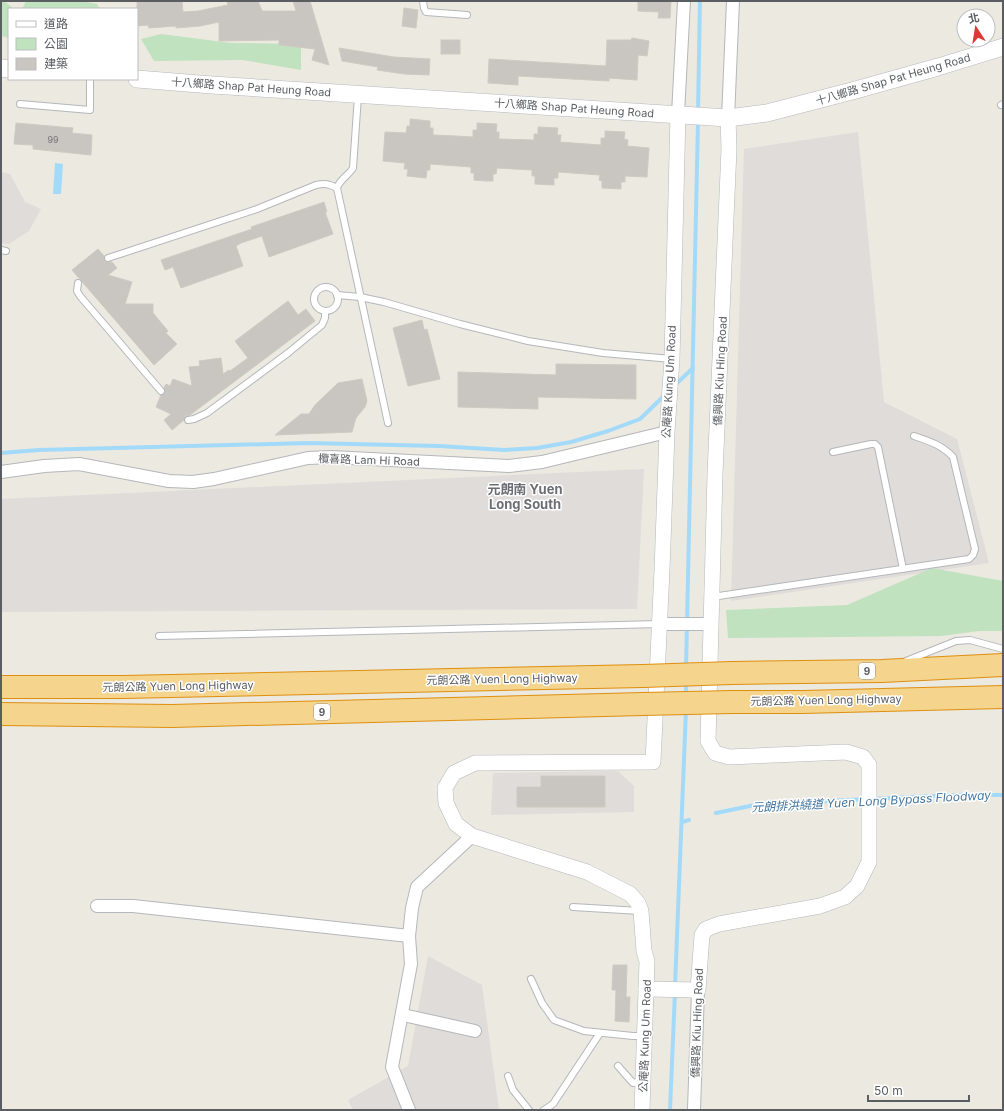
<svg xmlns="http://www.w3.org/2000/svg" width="1004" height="1111" font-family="Inter,'Noto Sans TC',sans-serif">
<rect width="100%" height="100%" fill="#ece9e1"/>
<g fill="#dfdcd9">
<polygon points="858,132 884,402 957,439 989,563 731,601 744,149"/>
<polygon points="1,172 10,174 25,202 41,209 29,231 9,244 1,243"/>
<polygon points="644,469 637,609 1,612 1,499"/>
<polygon points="618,771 634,786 634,812 491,815 493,773"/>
<polygon points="428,956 482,985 499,1110 353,1110 348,1100 408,1066"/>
</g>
<g fill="#c1e2bf">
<polygon points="1,1 4,1 14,9 9,9 9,38 1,36"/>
<polygon points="26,1 82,1 97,4 100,9 22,9"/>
<polygon points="161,34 231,43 301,44 301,70 243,60 154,61 141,39"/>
<polygon points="932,568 1003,581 1003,631 979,631 941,636 728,638 726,610 847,605"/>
</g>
<polygon fill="#a4daf9" points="55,163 63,164 61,194 53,194"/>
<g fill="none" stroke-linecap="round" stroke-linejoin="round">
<g stroke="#a4daf9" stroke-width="4">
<polyline points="698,112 700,1"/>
<polyline points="675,385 693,368"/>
<polyline points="1,453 39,450 308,443 439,446 504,450 537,448 571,442 608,431 640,419 666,394"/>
<polyline points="686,668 698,121"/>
<polyline points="686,696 686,681"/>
<polyline points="716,813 760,804 956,795 1003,795"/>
<polyline points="682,822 689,820"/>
<polyline points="675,986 686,709"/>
<polyline points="670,1110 675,992"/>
</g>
</g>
<g fill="#c9c5c0" stroke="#d0cac0">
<polygon points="137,1 182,1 183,12 198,11 228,5 227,1 258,1 262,11 296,11 293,1 310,1 329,65 312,60 315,49 279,45 279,40 219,41 219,22 200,26 176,28 176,26 149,28 148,25 137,26"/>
<polygon points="638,1 671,1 670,18 658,18 659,12 638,11"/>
<polygon points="404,8 418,10 416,28 402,26"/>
<polygon points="632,38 649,41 647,56 638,55 637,80 609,78 609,81 518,76 518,85 488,83 489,59 606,66 607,40 631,40"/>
<rect x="441" y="40" width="19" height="14"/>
<polygon points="339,48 394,57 430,59 429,75 404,74 377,70 378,67 342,61"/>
<polygon points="410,119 430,121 430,128 433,128 433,135 456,136 473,137 473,130 477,130 477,123 497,124 496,132 499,132 499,139 534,140 534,134 538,134 538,127 558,128 557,135 561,135 560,142 601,145 601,138 605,138 605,131 625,132 624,139 628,140 627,146 649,148 647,177 625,176 625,182 621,182 621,189 602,188 602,181 599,180 600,175 558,172 558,178 554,178 554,185 535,184 535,176 532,176 532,170 497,168 496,174 493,174 493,181 486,181 474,180 474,173 471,173 471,167 430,164 430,170 427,170 426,178 407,176 408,169 404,169 405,163 383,161 385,132 406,133 407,126 410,126"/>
<polygon points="16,123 73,128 72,133 92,135 91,155 33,149 33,145 14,144"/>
<polygon points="324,202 327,212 325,212 333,234 269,257 262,236 241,243 236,246 243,266 181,288 173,267 165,270 161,260 252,229 251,227"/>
<polygon points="98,249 104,256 105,261 107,262 112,262 117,268 108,275 132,282 125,304 153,304 153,313 168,331 166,333 177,344 154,365 72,270"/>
<polygon points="288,301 298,315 306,309 315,321 190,415 185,416 184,420 172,430 164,420 171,414 156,407 161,395 165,393 164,388 166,384 170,386 173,379 192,386 189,367 200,366 199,361 221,358 223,374 229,370 230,371 248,358 235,341"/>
<polygon points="422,320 424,330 427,329 440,379 408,386 393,328"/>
<polygon points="556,364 636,365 636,399 538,397 538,409 458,407 458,372 556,375"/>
<polygon points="362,379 367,401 365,407 356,418 352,432 275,435 301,414 309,414 315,405 338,383"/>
<polygon points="541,776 605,776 605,807 517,807 517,787 541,787"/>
<polygon points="613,965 627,965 626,997 630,997 629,1022 615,1021 616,990 612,990"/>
</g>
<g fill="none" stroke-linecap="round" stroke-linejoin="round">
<defs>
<g id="service">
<polyline points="423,1 424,8 426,12 467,15"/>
<path d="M 358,96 L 353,168 C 348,176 340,179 337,188 L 388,423"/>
<polyline points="20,104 90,110 90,79"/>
<polyline points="1001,105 1003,104"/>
<polyline points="1,250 6,251"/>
<path d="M 108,258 L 257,209 L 316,185 C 325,183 329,184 337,188"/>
<polyline points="78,283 77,291 80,296 161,391"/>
<circle cx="326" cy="299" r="12"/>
<polyline points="337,295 360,297 384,302 460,324 528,341 603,353 672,359"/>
<polyline points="188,420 194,419 207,413 288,353 322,325 325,318 325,311"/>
<polyline points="833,452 871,444 875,444 878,447 903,569"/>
<path d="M 712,597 L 969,559 L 973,555 L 975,549 L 953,457 C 942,445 929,441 914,436"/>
<polyline points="159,636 660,624"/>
<polyline points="906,661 956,641 970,640 1003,649"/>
<polyline points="573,907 640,911"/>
<polyline points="531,979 542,1003 554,1020 584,1031 633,1036 645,1036"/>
<polyline points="618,1066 633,1083 643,1081"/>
<polyline points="508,1076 513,1090 529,1110"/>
<polyline points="544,1110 553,1104 600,1033"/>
</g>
<g id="minor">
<polyline points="678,114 684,1"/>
<polyline points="728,118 733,1"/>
<polyline points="1,472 44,466 79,464 169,481 193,482 214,479 308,458 331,457 509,466 542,462 667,432"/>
<polyline points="660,624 711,624"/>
<polyline points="97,906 133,906 409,936"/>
<polyline points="403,1015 475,1031"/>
<polyline points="409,1110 392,1067 411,964 409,936 412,908 417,887 472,836"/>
<polyline points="694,1110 698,990"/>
</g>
<g id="tertiary">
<polyline points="646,989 698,990 702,935 706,929 719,924 820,906 845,897 857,886 869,862 869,765 863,757 846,752 729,757 715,753 708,741 715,474 729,149 728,118"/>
<polyline points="642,1110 647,961 644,951 641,911 638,903 630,894 587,872 472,836 456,824 446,803 445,788 454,773 475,763 653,762 662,570 667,432 672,359 678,114"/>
</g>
<g id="secondary">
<polyline points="1,68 9,69"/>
<polyline points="137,79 212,85 728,118 767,113 852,91 938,67 1003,47"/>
</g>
<g id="motorway">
<polyline points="732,673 882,671 1003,665"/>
<polyline points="1,687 123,687 643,676"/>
<polyline points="732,702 802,702 1003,697"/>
<polyline points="1,714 172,716 643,704"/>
</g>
</defs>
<use href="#service" stroke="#b4b7bb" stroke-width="8"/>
<use href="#minor" stroke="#b4b7bb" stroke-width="14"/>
<use href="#tertiary" stroke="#b4b7bb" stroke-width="16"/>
<use href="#secondary" stroke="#b5b8bd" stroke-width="18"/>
<use href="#motorway" stroke="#de8f0f" stroke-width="24"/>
<use href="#service" stroke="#fff" stroke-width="6"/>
<use href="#minor" stroke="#fff" stroke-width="12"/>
<use href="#tertiary" stroke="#fff" stroke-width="15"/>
<use href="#secondary" stroke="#fff" stroke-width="17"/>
<use href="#motorway" stroke="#f5d48e" stroke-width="22"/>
<defs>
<g id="motorway-bridge">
<polyline points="643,676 732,673"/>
<polyline points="643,704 732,702"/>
</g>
</defs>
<use href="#motorway-bridge" stroke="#de8f0f" stroke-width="24" stroke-linecap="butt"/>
<use href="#motorway-bridge" stroke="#f5d48e" stroke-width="22"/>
</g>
<g text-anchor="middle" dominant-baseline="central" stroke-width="3" stroke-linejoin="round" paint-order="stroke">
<g font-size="9" fill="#767779">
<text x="53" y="139">99</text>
</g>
<g fill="#fff" stroke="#8c8e90" stroke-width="1">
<rect x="859" y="663" width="16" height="16" rx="3"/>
<rect x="314" y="704" width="16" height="16" rx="3"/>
</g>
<g font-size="10" font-weight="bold" fill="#5a5d61">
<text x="867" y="671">9</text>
<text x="322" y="712">9</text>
</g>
<g font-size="11" fill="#5a5d61" stroke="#fff">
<text transform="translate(893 79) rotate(-16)">十八鄉路 Shap Pat Heung Road</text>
<text transform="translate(251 87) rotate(4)">十八鄉路 Shap Pat Heung Road</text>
<text transform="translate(574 108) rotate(4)">十八鄉路 Shap Pat Heung Road</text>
<text transform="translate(720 371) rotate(-87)">僑興路 Kiu Hing Road</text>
<text transform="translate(669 382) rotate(-87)">公庵路 Kung Um Road</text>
<text transform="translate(369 460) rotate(2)">欖喜路 Lam Hi Road</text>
<text transform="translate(502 679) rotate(-1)">元朗公路 Yuen Long Highway</text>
<text transform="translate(178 686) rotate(-1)">元朗公路 Yuen Long Highway</text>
<text transform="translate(826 700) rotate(-1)">元朗公路 Yuen Long Highway</text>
<text transform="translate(697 1023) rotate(-88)">僑興路 Kiu Hing Road</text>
<text transform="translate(645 1036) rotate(-88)">公庵路 Kung Um Road</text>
</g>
<g font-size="12" font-style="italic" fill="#4176a1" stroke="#fff">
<text transform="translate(871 801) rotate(-3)">元朗排洪繞道 Yuen Long Bypass Floodway</text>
</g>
<g font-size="13" font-weight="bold" fill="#6b6f73" stroke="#fff">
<text x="525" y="489">元朗南 Yuen<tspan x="525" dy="15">Long South</tspan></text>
</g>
</g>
<rect width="1004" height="1111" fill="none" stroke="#5a5d61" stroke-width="4"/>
<rect x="8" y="8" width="130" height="72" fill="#ffffff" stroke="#bdbec0"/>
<rect x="16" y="21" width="20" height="6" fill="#ffffff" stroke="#bdbec0"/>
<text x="44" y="28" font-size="12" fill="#5a5d61">道路</text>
<rect x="16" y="38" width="20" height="12" fill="#c1e2bf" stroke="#bdbec0"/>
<text x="44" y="48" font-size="12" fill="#5a5d61">公園</text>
<rect x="16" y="58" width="20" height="12" fill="#c9c5c0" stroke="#bdbec0"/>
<text x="44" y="68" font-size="12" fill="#5a5d61">建築</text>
<g transform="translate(976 28) rotate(348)"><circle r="19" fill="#ffffff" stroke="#bdbec0"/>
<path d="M0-3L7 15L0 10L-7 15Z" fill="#dd3736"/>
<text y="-6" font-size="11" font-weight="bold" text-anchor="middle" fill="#5a5d61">北</text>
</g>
<path d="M868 1095v6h101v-6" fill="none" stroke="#5a5d61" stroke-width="2"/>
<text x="874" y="1095" font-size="12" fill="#5a5d61" stroke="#ffffff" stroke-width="3" paint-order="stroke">50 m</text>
</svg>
